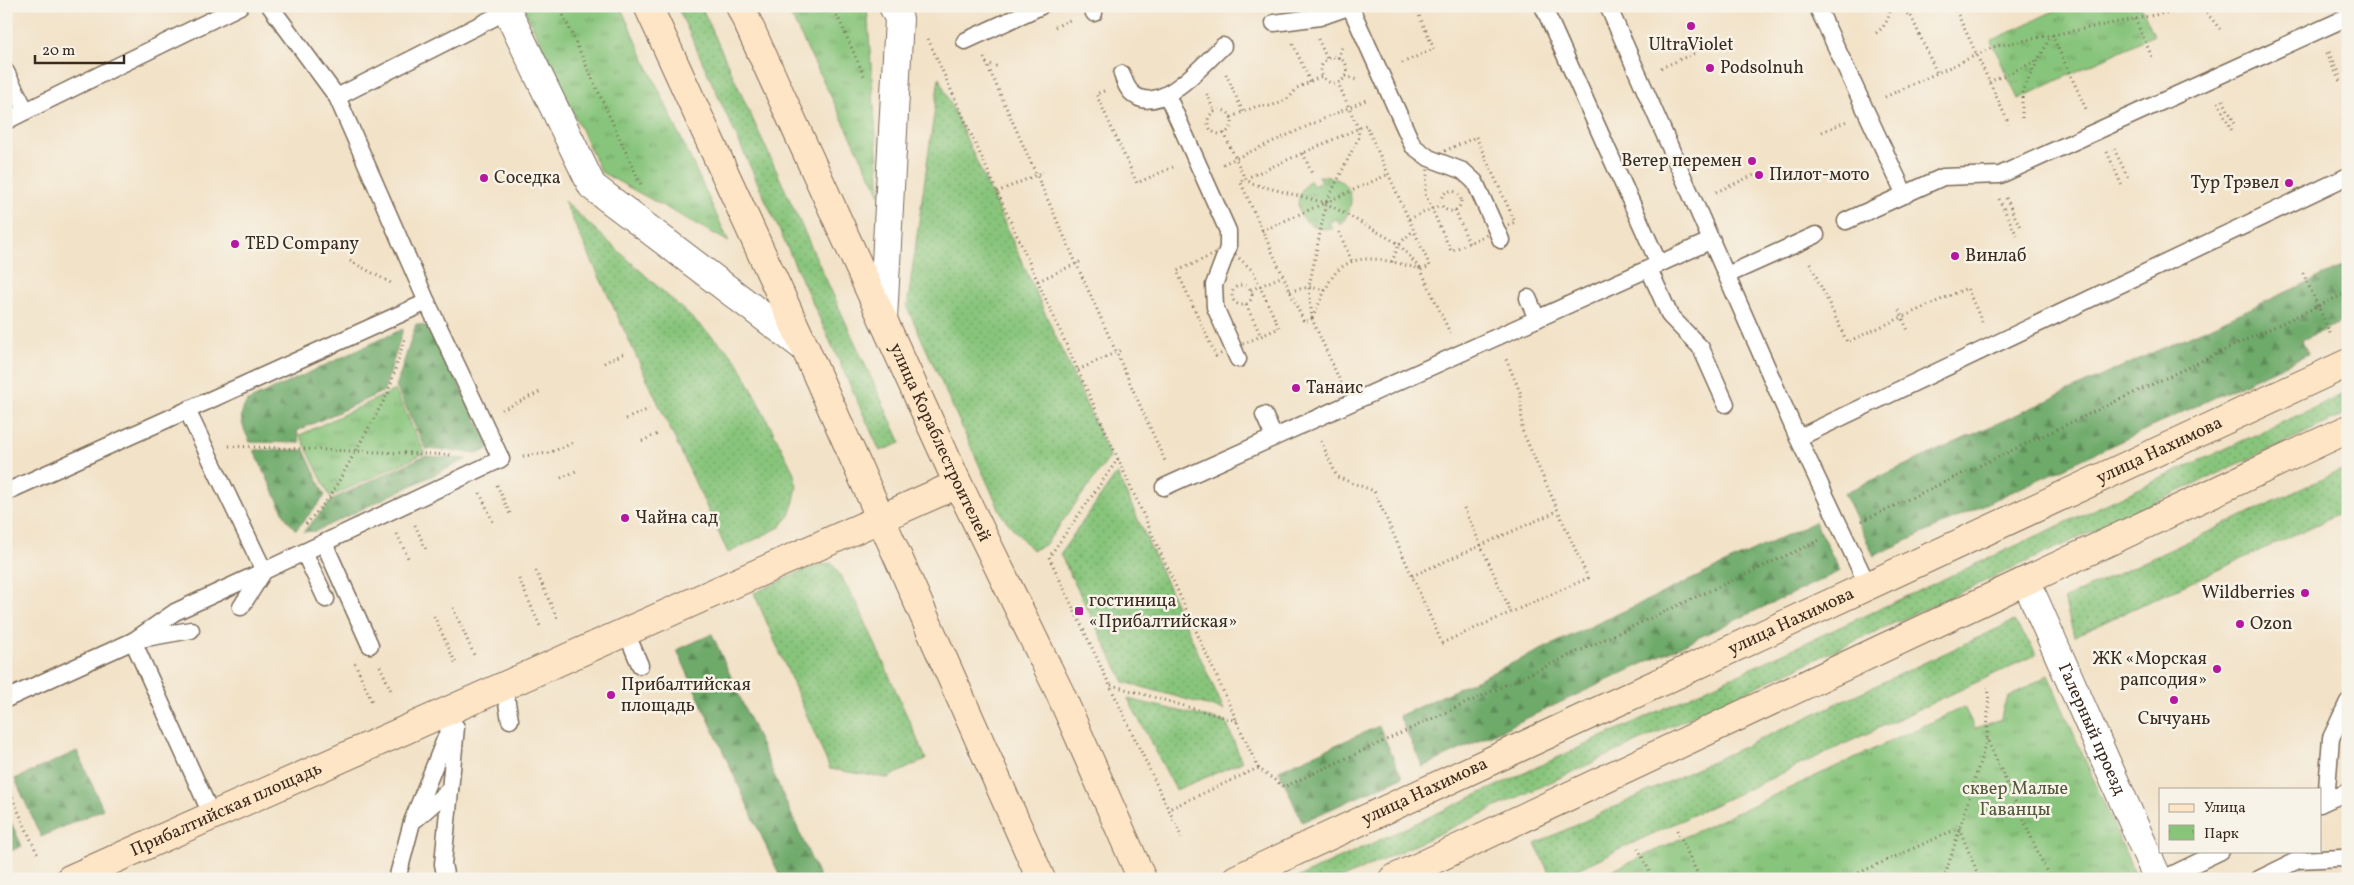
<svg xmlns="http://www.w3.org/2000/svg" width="2354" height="885" font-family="Vollkorn,serif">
<defs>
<pattern id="grass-dots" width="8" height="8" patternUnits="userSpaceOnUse" patternTransform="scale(1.25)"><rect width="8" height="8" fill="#88c57b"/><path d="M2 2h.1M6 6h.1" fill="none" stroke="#70a064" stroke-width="1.8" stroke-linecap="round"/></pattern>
<pattern id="forest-firs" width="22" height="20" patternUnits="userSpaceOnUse" patternTransform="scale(1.25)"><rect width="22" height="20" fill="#6eaa6b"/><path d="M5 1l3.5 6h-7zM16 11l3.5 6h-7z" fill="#5c8b57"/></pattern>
<pattern id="park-tufts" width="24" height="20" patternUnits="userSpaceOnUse" patternTransform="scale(1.25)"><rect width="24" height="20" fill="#88c57b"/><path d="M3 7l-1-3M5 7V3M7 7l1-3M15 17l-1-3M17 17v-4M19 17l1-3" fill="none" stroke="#70a064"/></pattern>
</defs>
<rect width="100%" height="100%" fill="#f7f3e8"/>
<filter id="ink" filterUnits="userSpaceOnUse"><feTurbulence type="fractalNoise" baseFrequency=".02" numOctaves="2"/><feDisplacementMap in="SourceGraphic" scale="10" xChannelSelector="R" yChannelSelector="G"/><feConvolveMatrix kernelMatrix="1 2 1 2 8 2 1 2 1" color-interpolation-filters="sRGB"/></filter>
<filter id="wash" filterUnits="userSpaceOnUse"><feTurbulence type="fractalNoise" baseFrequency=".0096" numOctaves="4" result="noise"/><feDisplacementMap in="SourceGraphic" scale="20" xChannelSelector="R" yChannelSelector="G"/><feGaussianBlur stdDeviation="1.12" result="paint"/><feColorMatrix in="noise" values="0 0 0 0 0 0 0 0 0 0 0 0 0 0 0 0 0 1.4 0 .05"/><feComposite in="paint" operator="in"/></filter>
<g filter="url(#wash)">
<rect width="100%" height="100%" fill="#f2e2c7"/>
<g fill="url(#grass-dots)" stroke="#62784c">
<polygon points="677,6 701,6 901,443 880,451"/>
<polygon points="939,78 1110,457 1045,545 1032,550 1003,517 907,307"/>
<polygon points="564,201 727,350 739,364 793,471 797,486 794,501 789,516 780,527 728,553"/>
<polygon points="2348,392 2348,413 1341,879 1295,879"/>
<polygon points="2348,467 2348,510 2074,636 2064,599"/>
<polygon points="1117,473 1224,710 1124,682 1060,554"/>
<polygon points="832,563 857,603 926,759 887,778 830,769 754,593 808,568"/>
<polygon points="2014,621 2037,654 1556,879 1552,879 1535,844"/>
<polygon points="1128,699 1226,722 1242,762 1176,790"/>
</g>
<g fill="url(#forest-firs)" stroke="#546a44">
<polygon points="2348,264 2348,319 2302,340 2308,354 1874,556 1844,493"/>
<polygon points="416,324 430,327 491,448 479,453 426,449 396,387"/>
<path d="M 403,329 L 384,391 L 297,431 L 300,443 L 250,442 C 243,427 236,415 248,401 Z"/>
<polygon points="254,450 304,450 325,496 296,530 287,520"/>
<polygon points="424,456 467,459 316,531 303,532 333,499"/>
<polygon points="1815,522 1840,571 1423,767 1399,716"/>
<polygon points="712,634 820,879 781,879 677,650"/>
<polygon points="1379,726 1402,777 1302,822 1279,770"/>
<polygon points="77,751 103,809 41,837 15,779"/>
<polygon points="6,812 22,846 6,853"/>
</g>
<g fill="url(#park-tufts)" stroke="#62784c">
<polygon points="523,6 620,6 729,242 601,172"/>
<polygon points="786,6 867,6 880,195"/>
<polygon points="2064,6 2141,6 2154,35 2018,99 1991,41"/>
<path d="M 1318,176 C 1351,175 1361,201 1340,225 L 1337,219 L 1329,222 L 1332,229 C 1301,230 1286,203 1310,180 L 1313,186 L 1321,182 Z"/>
<polygon points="395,390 425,453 330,497 300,435"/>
<polygon points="2048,675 2137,879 1594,879 1964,707 1975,729 2001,719 2003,708 2008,698"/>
</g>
</g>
<g filter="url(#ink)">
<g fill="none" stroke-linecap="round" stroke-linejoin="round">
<defs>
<g id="lane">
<polyline points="1091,6 1094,13"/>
<polyline points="1350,6 1413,146 1429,158 1463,171 1475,182 1501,240"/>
<polyline points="1543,6 1659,264"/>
<polyline points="1608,6 1798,438 1868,586"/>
<polyline points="1817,6 1905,195"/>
<polyline points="1274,23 1320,17 1351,6"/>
<polyline points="965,41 1041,6"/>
<polyline points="6,72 26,111 240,6"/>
<path d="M 1122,74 C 1124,80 1126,87 1131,92 C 1157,120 1204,63 1223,46"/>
<polyline points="1167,95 1228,231 1228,248 1214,285 1215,307 1238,359"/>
<polyline points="337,97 507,11"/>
<polyline points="6,121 26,111"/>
<polyline points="1846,221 1943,177 2000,175 2348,17"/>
<polyline points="1649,269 1670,316 1701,348 1726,404"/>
<polyline points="1727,275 1816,235"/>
<polyline points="1528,298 1537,319"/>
<polyline points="1264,415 1274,437"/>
<polyline points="1798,438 2348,176"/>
<polyline points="1164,487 1712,240"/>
<polyline points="6,492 427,302"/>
<polyline points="324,543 370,645"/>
<polyline points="304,552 326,599"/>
<polyline points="241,607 264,571 501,459 427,302 337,97 270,6"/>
<polyline points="626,632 640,665"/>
<polyline points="140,639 191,630"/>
<polyline points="133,641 175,612 264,571 187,410"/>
<polyline points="504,686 510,720"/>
<polyline points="6,699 133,641 212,816"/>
<polyline points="2326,801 2348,792"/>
<polyline points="2320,804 2326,801 2331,738 2348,702"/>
<polyline points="416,819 450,789"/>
<polyline points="397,879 412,822 458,707"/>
<polyline points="446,879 443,864 456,727"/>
<polyline points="2163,879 2221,851"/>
<polyline points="2259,879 2298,860 2342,858 2348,861"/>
</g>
<g id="street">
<polyline points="505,6 592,186 805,348"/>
<polyline points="883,319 899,19 893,6"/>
<path id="s1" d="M 2026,581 L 2158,879"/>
</g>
<g id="secondary">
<polyline points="648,6 805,348 1041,879"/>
<path id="s2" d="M 740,6 L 958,484 L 1060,693 L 1142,879"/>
<path id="s3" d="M 70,879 L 958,484"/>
<path id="s4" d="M 1236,879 L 2348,363"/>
<polyline points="1393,879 2348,429"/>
</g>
</defs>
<use href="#lane" stroke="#7b6a59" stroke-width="19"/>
<use href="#street" stroke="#7b6a59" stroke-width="30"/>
<use href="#secondary" stroke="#7b6a59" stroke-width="30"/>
<g stroke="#7b6a59" stroke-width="3" stroke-dasharray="1 4" stroke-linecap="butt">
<polyline points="559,6 641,185"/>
<polyline points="833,6 865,78"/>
<polyline points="1894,6 1911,16 1937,73"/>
<polyline points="1954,6 2009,124"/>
<polyline points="1767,10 1776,6"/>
<polyline points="835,11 865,9"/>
<polyline points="2135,19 2153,59"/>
<polyline points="1055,27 1072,19"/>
<path d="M 1876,33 C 1886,26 1889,18 1891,6"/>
<polyline points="2052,35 2087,111"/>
<polyline points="928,39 1258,768 1169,809"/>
<polyline points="1318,39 1327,59"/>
<polyline points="1293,44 1310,82"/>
<polyline points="2329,52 2341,76"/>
<polyline points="2326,53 2340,82"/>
<circle cx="1334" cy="70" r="13"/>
<polyline points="984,58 1165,461"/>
<polyline points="1338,58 1342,47"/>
<polyline points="986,63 999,67"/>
<polyline points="1402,63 1434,49 1415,6"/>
<polyline points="1661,68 1697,52"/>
<polyline points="1226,74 1243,112"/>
<polyline points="1345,76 1357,80"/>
<polyline points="1989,82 2039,60"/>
<polyline points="1104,91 1096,94 1137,183 1173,167"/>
<polyline points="1207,94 1214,111"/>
<polyline points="1885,97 1996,46 2201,6 2220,29"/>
<polyline points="2223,100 2236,126"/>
<polyline points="2218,102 2233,133"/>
<circle cx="1220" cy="122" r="12"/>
<polyline points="1231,117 1257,106 1269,106 1280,103 1290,97 1297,88 1322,76"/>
<polyline points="2022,118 2022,91 2051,36"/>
<polyline points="1822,132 1847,121"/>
<polyline points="1224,133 1245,179 1253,184 1326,203 1399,244 1421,270"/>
<polygon points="1476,137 1515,222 1451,251 1425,194 1429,158"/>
<polyline points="2114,149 2128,178"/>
<polyline points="2107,152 2122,186"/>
<polyline points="1303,153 1312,174"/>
<polyline points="1223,164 1368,99"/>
<circle cx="1451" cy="201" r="10"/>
<polyline points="997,192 1043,172"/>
<polyline points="1716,192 1754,175"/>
<polyline points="2006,198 2021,229"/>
<polyline points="1999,199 2017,236"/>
<polyline points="1455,210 1469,243"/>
<polyline points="1409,219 1441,205"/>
<polyline points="1262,231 1389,174"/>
<polyline points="1339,232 1352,262"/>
<polygon points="1228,248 1253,271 1279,328 1216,356 1177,271"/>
<polyline points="350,261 393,284"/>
<polyline points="1392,262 1399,244 1414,230"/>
<polyline points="1810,263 1847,342 1967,288 1983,324"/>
<polyline points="2303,273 2331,335"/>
<polyline points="1038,281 1082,261"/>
<circle cx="1242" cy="295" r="10"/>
<polyline points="1251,290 1283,276"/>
<polyline points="1290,291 1309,287 1326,290"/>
<polyline points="1246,305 1261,336"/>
<polyline points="1899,310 1909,333"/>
<path d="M 1312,318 C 1319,305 1324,291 1331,279 C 1352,246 1391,262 1421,269"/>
<polyline points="1312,319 1309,287 1326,203 1359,137 1358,128 1338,83"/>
<polyline points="604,363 623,354"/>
<polyline points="1078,370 1123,349"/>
<polyline points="1341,383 1312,319 1304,322 1240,181 1366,125 1430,266 1421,270 1450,333"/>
<polyline points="502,410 542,391"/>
<polyline points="626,419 649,409"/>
<polyline points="642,441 660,433"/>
<polyline points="1321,441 1337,477 1374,491 1442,643 1588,578 1522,430 1521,394 1505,357"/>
<polyline points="229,446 452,455"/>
<polyline points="523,456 549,453 573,443"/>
<polyline points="1118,459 1049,557 1182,838"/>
<polyline points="561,478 578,470"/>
<polyline points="497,485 510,514"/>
<polyline points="480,493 493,522"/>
<polyline points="1464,508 1511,612"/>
<polyline points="1862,521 2348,292"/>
<polyline points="306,524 330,497 388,393 405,337"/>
<polyline points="415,525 427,552"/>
<polyline points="397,534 409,560"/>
<polyline points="536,571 557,618"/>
<polyline points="1412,576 1558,511"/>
<polyline points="519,579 540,626"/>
<polyline points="453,608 474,655"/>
<polyline points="434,616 456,664"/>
<polyline points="355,663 372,702"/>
<polyline points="380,666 392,693"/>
<polyline points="1111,685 1237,721"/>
<polyline points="1989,687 1987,739 2050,879"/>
<polyline points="1258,768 1284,787 1820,540"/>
<polyline points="6,784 37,853"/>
<polyline points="1677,830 1700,879"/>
<polyline points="1638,848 1653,879"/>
<polyline points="1845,879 1959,828 1980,879"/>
<polyline points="1944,879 1987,739"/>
</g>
<use href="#lane" stroke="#fff" stroke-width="16"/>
<use href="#street" stroke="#fff" stroke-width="28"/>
<use href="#secondary" stroke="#fee5c5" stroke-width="28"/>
</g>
</g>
<g fill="#b5179e" stroke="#f7f3e8" stroke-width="2">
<circle cx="1691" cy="26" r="5"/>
<circle cx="1710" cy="68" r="5"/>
<circle cx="1752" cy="161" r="5"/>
<circle cx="1759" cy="175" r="5"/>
<circle cx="484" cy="178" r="5"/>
<circle cx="2289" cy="183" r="5"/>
<circle cx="235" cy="244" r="5"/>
<circle cx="1955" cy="256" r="5"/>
<circle cx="1296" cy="388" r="5"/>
<circle cx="625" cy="518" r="5"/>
<circle cx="2305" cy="593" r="5"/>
<rect x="1074" y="606" width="10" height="10" rx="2.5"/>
<circle cx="2240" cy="624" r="5"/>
<circle cx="2217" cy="669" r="5"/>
<circle cx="611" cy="695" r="5"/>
<circle cx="2174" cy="700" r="5"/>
</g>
<g text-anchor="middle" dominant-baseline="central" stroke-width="5" stroke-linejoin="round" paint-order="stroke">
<g font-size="18" fill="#3b2a1e" stroke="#f7f3e8" text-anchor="start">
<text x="1691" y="45" text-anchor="middle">UltraViolet</text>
<text x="1720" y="68">Podsolnuh</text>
<text x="1742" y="161" text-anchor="end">Ветер перемен</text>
<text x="1769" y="175">Пилот-мото</text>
<text x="494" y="178">Соседка</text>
<text x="2279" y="183" text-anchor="end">Тур Трэвел</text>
<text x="245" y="244">TED Company</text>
<text x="1965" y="256">Винлаб</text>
<text x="1306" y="388">Танаис</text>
<text x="635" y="518">Чайна сад</text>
<text x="2295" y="593" text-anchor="end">Wildberries</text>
<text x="1089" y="601">гостиница<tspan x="1089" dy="21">«Прибалтийская»</tspan></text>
<text x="2250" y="624">Ozon</text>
<text x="2207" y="659" text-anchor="end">ЖК «Морская<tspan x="2207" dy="21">рапсодия»</tspan></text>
<text x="621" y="685">Прибалтийская<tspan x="621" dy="21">площадь</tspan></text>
<text x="2174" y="719" text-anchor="middle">Сычуань</text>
</g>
<g font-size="18" fill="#3b2a1e" stroke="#f7f3e8">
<text stroke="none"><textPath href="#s2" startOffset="480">улица Кораблестроителей</textPath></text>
<text stroke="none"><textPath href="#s4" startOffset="1018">улица Нахимова</textPath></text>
<text stroke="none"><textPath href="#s4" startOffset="612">улица Нахимова</textPath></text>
<text stroke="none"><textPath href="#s1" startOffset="162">Галерный проезд</textPath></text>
<text stroke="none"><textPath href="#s4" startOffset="208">улица Нахимова</textPath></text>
<text stroke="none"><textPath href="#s3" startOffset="171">Прибалтийская площадь</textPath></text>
</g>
<g font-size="18" fill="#52583a" stroke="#f7f3e8">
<text x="2015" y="789">сквер Малые<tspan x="2015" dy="21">Гаванцы</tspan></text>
</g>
</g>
<rect width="2354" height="885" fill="none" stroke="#f7f3e8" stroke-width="25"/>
<rect x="2159" y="788" width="162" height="65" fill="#f7f3e8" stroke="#aca397"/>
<rect x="2169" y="804" width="25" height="8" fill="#fee5c5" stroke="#aca397"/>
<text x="2204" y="812" font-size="15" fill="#3b2a1e">Улица</text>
<rect x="2169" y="825" width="25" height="15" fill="url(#park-tufts)" stroke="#aca397"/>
<text x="2204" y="838" font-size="15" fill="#3b2a1e">Парк</text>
<path d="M35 55v8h89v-8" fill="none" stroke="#3b2a1e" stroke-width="2.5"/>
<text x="42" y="55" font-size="15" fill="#3b2a1e" stroke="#f7f3e8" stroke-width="4" paint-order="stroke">20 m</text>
</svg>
